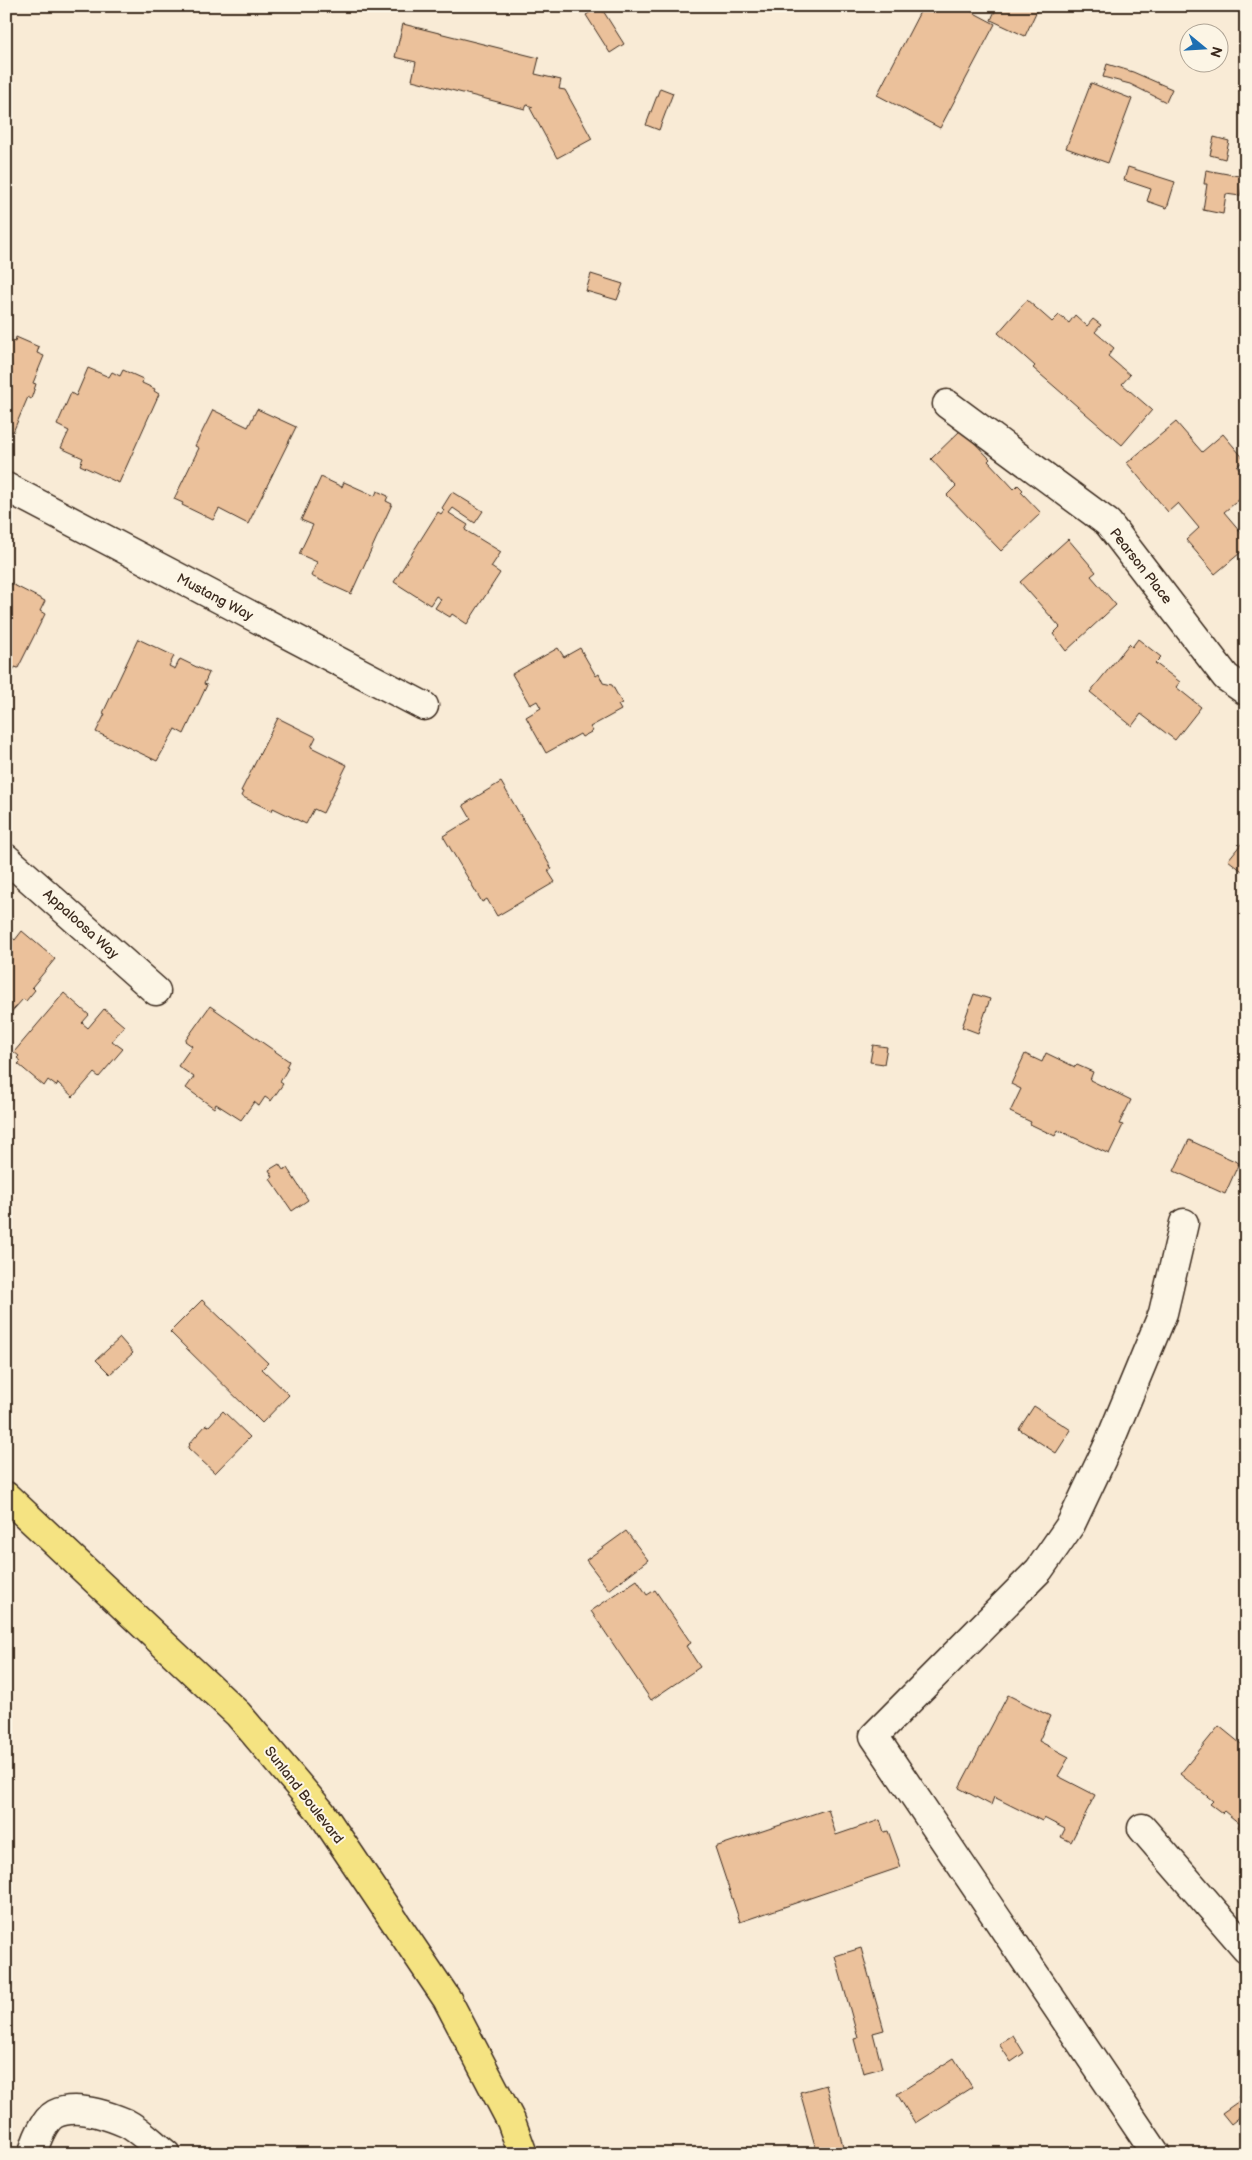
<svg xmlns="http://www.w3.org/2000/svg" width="1252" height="2160" font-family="'Balsamiq Sans',sans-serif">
<rect width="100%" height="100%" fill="#f9ebd6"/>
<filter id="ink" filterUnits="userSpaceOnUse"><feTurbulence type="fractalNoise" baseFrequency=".02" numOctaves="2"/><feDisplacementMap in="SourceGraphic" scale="10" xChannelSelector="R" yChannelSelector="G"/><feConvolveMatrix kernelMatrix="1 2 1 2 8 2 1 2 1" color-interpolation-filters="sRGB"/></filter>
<g filter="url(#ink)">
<g fill="#ebc19b" stroke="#3b2a1e">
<polygon points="142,6 155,6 149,13"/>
<polygon points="600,6 624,44 610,53 586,15"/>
<polygon points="923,6 961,6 995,24 940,128 877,95"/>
<polygon points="997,6 1039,6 1025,36 991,20"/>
<polygon points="403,24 539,58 535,74 561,80 559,89 565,90 592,139 557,158 530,108 533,107 527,105 525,109 412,80 416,62 395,57"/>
<polygon points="1107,64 1133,72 1172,89 1166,102 1130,84 1103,77"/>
<polygon points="1091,83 1132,99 1108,163 1066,148"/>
<polygon points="660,88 673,93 659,130 646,125"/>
<polygon points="1214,137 1229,141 1225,159 1210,155"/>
<polygon points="1128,167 1175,182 1167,208 1147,201 1151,189 1124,180"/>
<polygon points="1206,170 1244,177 1240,196 1226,194 1223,214 1203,210 1207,184 1204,184"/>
<polygon points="591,274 623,284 617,300 586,291"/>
<polygon points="1027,300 1052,322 1059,315 1069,323 1075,315 1087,326 1093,319 1101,325 1095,332 1114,348 1108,356 1130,375 1122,384 1152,410 1122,445 1033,368 1035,366 998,333"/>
<polygon points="16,337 39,347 37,353 44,356 33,383 36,384 31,399 28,397 13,432 6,429 6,339 15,342"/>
<polygon points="88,368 109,377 112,372 120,376 123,370 143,379 142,383 155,389 154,391 159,394 119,483 80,465 83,458 61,448 69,431 57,425 71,393 76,396"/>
<polygon points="257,409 296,427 248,524 219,509 213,520 182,505 183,503 174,499 199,448 195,446 213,410 248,427"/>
<polygon points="1176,422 1202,452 1223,434 1245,460 1237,466 1246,476 1246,494 1224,512 1246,538 1246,548 1215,574 1186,540 1199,528 1178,503 1168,512 1127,463"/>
<polygon points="963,428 965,433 990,459 988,461 1014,489 1018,485 1023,490 1021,492 1041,513 1001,551 947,495 956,486 931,459"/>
<polygon points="321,477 342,487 344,482 375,496 377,491 388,496 386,501 392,504 351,594 311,576 317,562 299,554 313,525 301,520"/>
<polygon points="452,492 483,511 475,523 453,508 449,513 468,525 465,530 501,552 491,567 500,573 467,624 452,614 450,617 435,608 441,599 436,596 430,605 394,582 438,512 441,514 444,510 442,508"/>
<polygon points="1068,539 1096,572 1091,576 1116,605 1066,651 1053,634 1060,627 1020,582"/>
<polygon points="6,581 45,601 40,611 45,614 18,668 15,667 11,674 8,673 6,677"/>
<polygon points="138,639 174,656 169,666 175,669 180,659 209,673 204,684 207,685 184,734 175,729 157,761 96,732 105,714 103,713"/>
<polygon points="1138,639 1161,657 1155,663 1180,682 1176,687 1201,707 1175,740 1141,714 1132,726 1090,692 1129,644 1132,647"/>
<polygon points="558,648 564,657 580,648 596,676 599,674 603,683 612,685 622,703 618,705 621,710 590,727 593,731 582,737 580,734 546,753 526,717 541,708 537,701 530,705 512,674"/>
<polygon points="278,718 316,737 311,747 347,765 323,813 314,809 306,824 273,808 272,811 241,796 243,792 241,791"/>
<polygon points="501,782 552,869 548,871 555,882 497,916 487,899 482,902 443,836 471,819 463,805"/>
<polygon points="1246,838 1246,874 1228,860"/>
<polygon points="22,931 55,959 32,987 35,990 26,1001 23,999 6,1018 6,933 15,940"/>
<polygon points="64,993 89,1015 82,1023 88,1028 104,1009 124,1026 112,1041 123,1049 99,1077 94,1073 73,1097 58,1083 56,1086 48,1080 44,1086 18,1064 21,1061 17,1058 19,1056 14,1052"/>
<polygon points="974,994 990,999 978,1033 962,1027"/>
<polygon points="210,1006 289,1061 286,1067 288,1068 280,1082 283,1084 271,1101 265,1097 259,1106 254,1102 241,1120 216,1104 214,1108 186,1088 194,1077 178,1066 192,1046 185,1041"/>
<polygon points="873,1045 887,1047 884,1064 870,1062"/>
<polygon points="1046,1053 1075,1067 1077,1065 1093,1072 1090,1080 1131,1100 1119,1124 1123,1125 1109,1154 1058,1130 1055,1136 1030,1124 1031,1122 1010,1112 1021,1089 1011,1084 1025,1054 1042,1062"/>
<polygon points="1189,1140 1239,1163 1225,1194 1174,1171"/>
<polygon points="279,1164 283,1170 287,1168 308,1200 292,1211 270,1179 273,1177 269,1170"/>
<polygon points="202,1300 268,1363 262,1369 289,1395 262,1423 170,1332"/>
<polygon points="120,1338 133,1353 110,1374 96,1360"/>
<polygon points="1034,1406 1071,1430 1056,1453 1019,1429"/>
<polygon points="223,1411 250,1437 215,1473 188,1448 190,1445 189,1444 206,1425 209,1426"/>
<polygon points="626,1531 648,1560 609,1590 586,1560"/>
<polygon points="637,1580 647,1595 655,1590 691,1643 686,1646 700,1667 651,1700 591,1611"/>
<polygon points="1008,1695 1050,1716 1039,1741 1069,1757 1058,1776 1095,1795 1071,1842 1061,1837 1065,1829 1044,1818 1042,1821 994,1797 991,1805 959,1788"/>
<polygon points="1219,1726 1246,1748 1246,1834 1238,1827 1240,1824 1224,1811 1222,1813 1210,1804 1213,1801 1180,1774"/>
<polygon points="828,1809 836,1835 880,1820 884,1832 888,1831 901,1867 740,1922 715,1847"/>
<polygon points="861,1948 884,2030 873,2033 882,2068 863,2073 854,2039 858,2038 835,1956"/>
<polygon points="1013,2035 1024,2053 1011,2062 999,2044"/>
<polygon points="954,2058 972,2087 915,2123 897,2094"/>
<polygon points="826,2085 843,2146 817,2153 800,2092"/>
<polygon points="1246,2091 1246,2107 1238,2097"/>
<polygon points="1239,2101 1246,2112 1231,2124 1222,2113"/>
</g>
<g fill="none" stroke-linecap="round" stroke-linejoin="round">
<defs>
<g id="minor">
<polyline points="947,404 1108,523 1226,677 1246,691"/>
<polyline points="6,487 424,706"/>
<polyline points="6,858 156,991"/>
<polyline points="1142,1828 1246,1948"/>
<path d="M 33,2154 C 35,2142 44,2120 55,2114 C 75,2104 107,2115 126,2123 C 140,2130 153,2144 166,2154"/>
<polyline points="1156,2154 874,1736 1039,1570 1071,1524 1107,1448 1163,1313 1184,1223"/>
</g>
<polyline id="major" points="6,1496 238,1714 321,1812 447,1999 511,2121 523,2154"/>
</defs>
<use href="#minor" stroke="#3b2a1e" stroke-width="31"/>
<use href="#major" stroke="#3b2a1e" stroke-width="31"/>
<use href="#minor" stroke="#fcf5e5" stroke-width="28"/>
<use href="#major" stroke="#f5e382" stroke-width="28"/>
</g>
</g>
<g text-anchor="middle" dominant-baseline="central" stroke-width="4" stroke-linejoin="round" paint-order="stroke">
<g font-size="14" fill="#3b2a1e" stroke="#fcf5e5">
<text transform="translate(1141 566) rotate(52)">Pearson Place</text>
<text transform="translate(215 597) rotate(28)">Mustang Way</text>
<text transform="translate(81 924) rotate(42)">Appaloosa Way</text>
<text transform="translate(304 1795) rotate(52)">Sunland Boulevard</text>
</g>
</g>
<rect width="1252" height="2160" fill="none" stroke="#fcf5e5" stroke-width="25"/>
<rect x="12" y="12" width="1227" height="2135" fill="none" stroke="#3b2a1e" stroke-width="2" filter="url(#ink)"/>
<g transform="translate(1204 48) rotate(108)"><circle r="24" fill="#fcf5e5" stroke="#afa495"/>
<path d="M0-4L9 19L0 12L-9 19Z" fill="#1f6fb2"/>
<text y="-8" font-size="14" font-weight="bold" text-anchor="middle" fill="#3b2a1e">N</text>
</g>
</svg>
